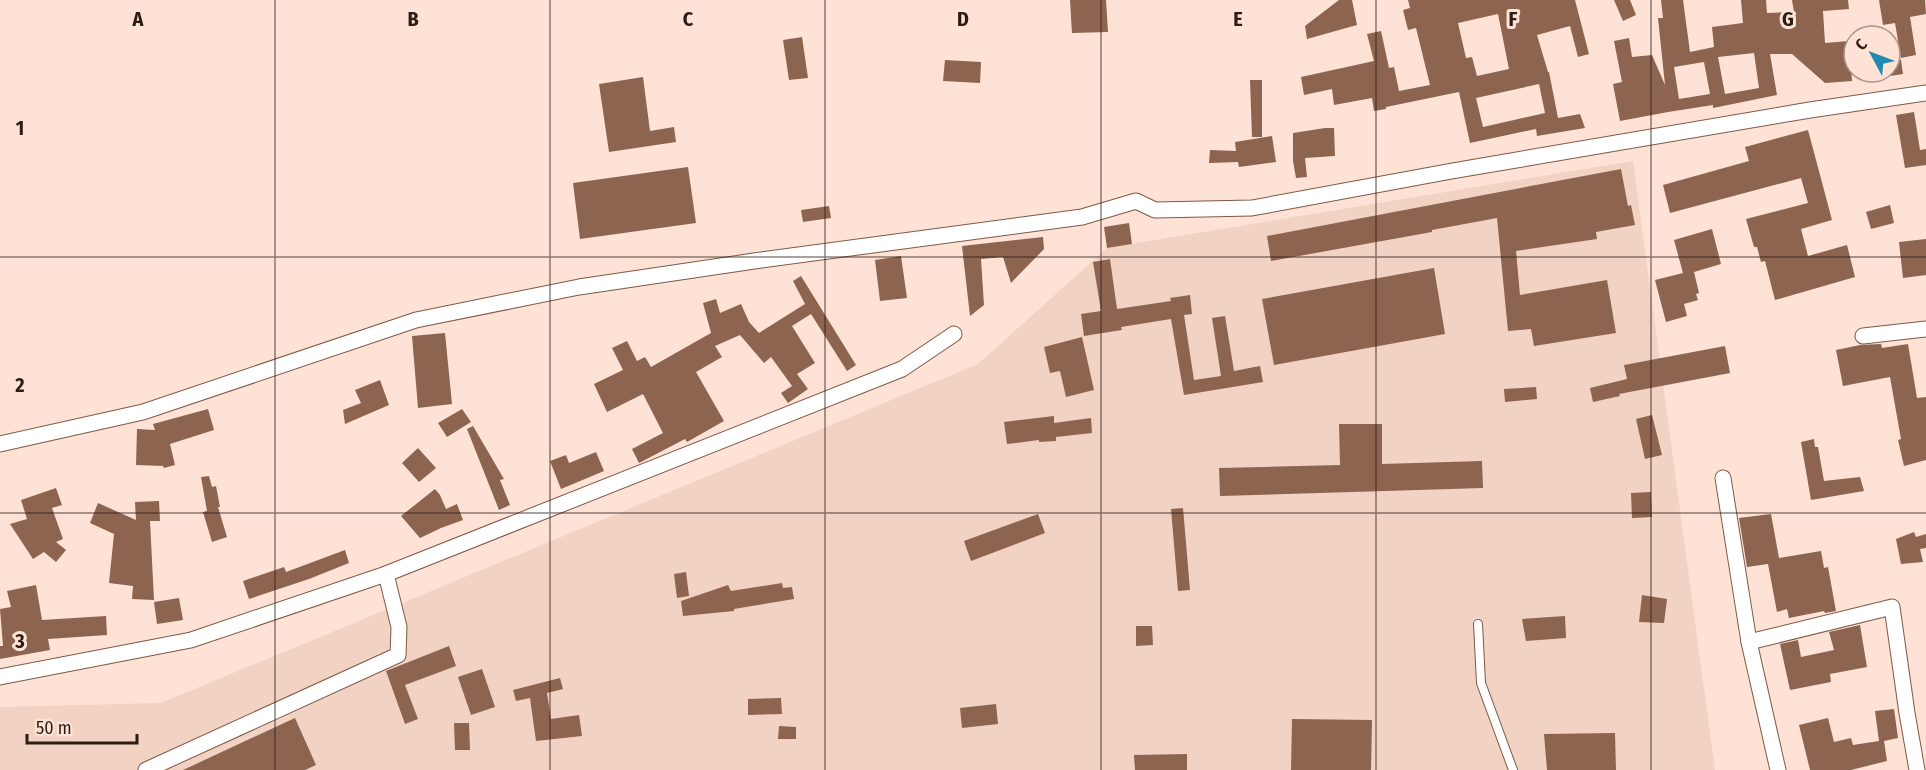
<svg xmlns="http://www.w3.org/2000/svg" width="1926" height="770" font-family="'Fira Sans Condensed',sans-serif">
<rect width="100%" height="100%" fill="#fee2d5"/>
<polygon fill="#f2d2c3" points="1633,161 1715,770 0,770 0,707 161,703 978,364 1107,248"/>
<g fill="#8c6450" fill-rule="evenodd">
<polygon points="1070,0 1106,0 1108,32 1072,33"/>
<polygon points="1339,0 1352,0 1357,25 1307,39 1305,26"/>
<path d="M 1408,0 L 1575,0 L 1589,54 L 1578,57 L 1570,26 L 1537,35 L 1548,72 L 1549,72 L 1558,118 L 1580,114 L 1585,128 L 1537,136 L 1536,129 L 1470,143 L 1459,92 L 1386,107 L 1386,109 L 1374,111 L 1372,98 L 1334,105 L 1332,89 L 1304,95 L 1301,77 L 1374,61 L 1367,34 L 1381,31 L 1389,68 L 1394,67 L 1399,91 L 1430,85 L 1416,28 L 1408,30 L 1403,10 L 1410,8 ZM 1498,14 L 1509,69 L 1477,76 L 1472,57 L 1466,58 L 1458,23 ZM 1539,84 L 1545,113 L 1483,127 L 1476,98 Z"/>
<polygon points="1614,0 1630,0 1636,15 1623,21"/>
<path d="M 1661,0 L 1683,0 L 1690,52 L 1714,47 L 1712,27 L 1743,23 L 1741,0 L 1766,0 L 1767,13 L 1794,12 L 1792,0 L 1848,0 L 1849,9 L 1823,11 L 1825,43 L 1849,41 L 1852,81 L 1825,83 L 1792,54 L 1770,54 L 1777,95 L 1713,108 L 1713,105 L 1668,112 L 1620,121 L 1613,84 L 1622,82 L 1614,41 L 1629,38 L 1632,57 L 1652,55 L 1665,85 L 1658,18 L 1663,18 ZM 1754,53 L 1759,88 L 1725,94 L 1718,57 ZM 1704,62 L 1710,94 L 1679,99 L 1674,67 Z"/>
<polygon points="1879,0 1925,0 1926,14 1910,17 1916,55 1901,58 1895,23 1883,25"/>
<polygon points="802,37 808,78 789,80 783,40"/>
<polygon points="945,60 981,62 980,83 943,81"/>
<polygon points="1901,60 1903,74 1890,76 1890,61"/>
<polygon points="643,77 650,131 674,127 676,142 609,152 599,84"/>
<polygon points="1250,80 1262,80 1262,137 1252,137"/>
<polygon points="1914,112 1920,150 1926,149 1926,165 1905,168 1896,115"/>
<polygon points="1325,128 1334,128 1335,156 1305,158 1307,177 1296,178 1293,161 1293,133"/>
<polygon points="1808,130 1832,220 1801,229 1808,256 1847,245 1855,277 1775,300 1765,261 1761,262 1757,247 1754,247 1746,219 1808,203 1801,178 1670,213 1663,185 1749,161 1745,147"/>
<polygon points="1272,136 1276,162 1239,167 1238,162 1209,163 1210,150 1236,151 1235,142"/>
<polygon points="688,167 696,223 580,239 573,183"/>
<polygon points="1621,169 1628,206 1631,205 1635,225 1596,232 1597,239 1516,251 1520,295 1607,280 1616,333 1534,346 1531,329 1508,331 1497,218 1432,230 1432,232 1271,261 1267,236"/>
<polygon points="1890,205 1894,223 1871,229 1866,212"/>
<polygon points="829,206 831,218 803,222 801,210"/>
<polygon points="1129,223 1132,244 1107,248 1104,227"/>
<polygon points="1712,229 1721,264 1694,272 1699,293 1696,294 1698,300 1684,304 1687,316 1666,322 1655,280 1683,273 1674,240"/>
<polygon points="1043,237 1044,249 1011,283 1003,257 981,259 984,305 970,316 962,246"/>
<polygon points="1926,239 1926,275 1903,278 1899,242"/>
<polygon points="901,256 907,298 880,301 875,260"/>
<polygon points="1110,259 1117,309 1171,301 1170,298 1190,295 1192,314 1184,315 1194,380 1221,376 1212,318 1225,316 1234,371 1260,366 1263,382 1184,395 1171,319 1121,327 1122,330 1084,336 1081,314 1101,311 1093,262"/>
<polygon points="1434,268 1445,334 1274,365 1262,299"/>
<polygon points="801,276 856,365 847,371 811,314 792,326 815,363 797,374 808,389 788,403 781,393 792,386 771,357 764,363 740,335 715,346 722,357 696,372 724,421 687,442 685,439 639,463 632,449 663,433 643,394 607,412 594,384 623,370 612,348 627,341 637,361 645,357 651,367 711,333 703,303 716,299 720,313 741,304 749,322 759,333 805,304 793,281"/>
<polygon points="445,333 452,404 418,408 412,336"/>
<polygon points="1082,337 1094,390 1066,397 1060,371 1050,373 1044,347"/>
<polygon points="1881,344 1882,348 1908,344 1917,398 1926,397 1926,460 1904,466 1898,440 1901,439 1890,377 1843,386 1836,350 1860,345"/>
<polygon points="1725,346 1730,373 1619,394 1620,396 1593,402 1590,388 1627,379 1624,365"/>
<polygon points="380,380 389,405 345,424 343,410 361,403 355,390"/>
<polygon points="1536,387 1537,399 1505,402 1504,389"/>
<polygon points="208,409 214,430 170,444 175,465 164,468 163,466 136,465 137,429 155,430 153,424"/>
<polygon points="462,409 471,422 447,437 438,423"/>
<polygon points="1652,415 1662,455 1645,459 1636,419"/>
<polygon points="1054,416 1054,423 1091,418 1092,433 1056,437 1056,441 1039,442 1039,440 1007,444 1004,422"/>
<polygon points="1339,424 1382,424 1382,464 1482,461 1483,488 1220,496 1219,468 1340,465"/>
<polygon points="473,426 504,479 500,480 510,505 499,510 467,429"/>
<polygon points="1814,439 1815,447 1818,447 1824,481 1860,477 1864,491 1811,500 1801,442"/>
<polygon points="418,448 436,468 419,482 402,463"/>
<polygon points="596,452 604,471 561,489 550,461 566,455 569,463"/>
<polygon points="209,476 212,487 216,486 220,507 218,507 227,537 212,542 203,512 207,511 201,477"/>
<polygon points="56,488 62,505 52,508 63,539 56,542 66,550 56,562 44,552 33,559 10,524 27,519 21,500"/>
<polygon points="435,489 440,495 446,509 457,504 463,520 441,528 420,538 401,516"/>
<polygon points="1651,492 1652,517 1632,518 1631,493"/>
<polygon points="159,501 160,521 150,521 154,600 132,599 133,586 109,583 114,534 90,523 98,503 136,520 135,502"/>
<polygon points="1183,508 1190,590 1178,591 1171,509"/>
<polygon points="1038,514 1045,533 971,561 964,541"/>
<polygon points="1771,514 1779,558 1821,551 1824,568 1828,567 1836,611 1825,613 1824,611 1789,618 1787,609 1777,612 1768,564 1747,567 1739,518"/>
<polygon points="1914,532 1916,537 1926,534 1926,548 1920,549 1923,562 1901,564 1896,539"/>
<polygon points="345,550 349,563 309,579 249,599 243,581 284,567 286,572"/>
<polygon points="686,572 689,596 677,598 674,574"/>
<polygon points="782,583 783,588 792,587 794,599 734,609 734,611 683,616 681,601 728,585 731,591"/>
<polygon points="36,585 42,620 106,616 107,635 48,639 50,650 0,659 0,646 3,646 0,609 11,607 7,591"/>
<polygon points="1642,595 1667,599 1664,623 1639,622"/>
<polygon points="179,598 183,620 157,624 154,602"/>
<polygon points="1565,616 1566,638 1526,641 1522,619"/>
<polygon points="1860,625 1867,667 1830,674 1831,682 1790,690 1780,644 1798,640 1801,657 1834,650 1829,632"/>
<polygon points="1136,626 1152,626 1153,645 1136,646"/>
<polygon points="449,646 456,666 405,685 418,719 405,724 386,671"/>
<polygon points="482,669 495,707 471,715 458,677"/>
<polygon points="560,678 563,689 547,693 551,719 579,715 582,736 536,741 530,698 516,701 513,690"/>
<polygon points="781,698 782,714 748,715 748,699"/>
<polygon points="996,704 998,724 962,728 960,708"/>
<polygon points="1894,709 1898,738 1884,741 1887,761 1851,770 1810,770 1799,725 1828,718 1834,742 1851,738 1853,745 1879,741 1875,711"/>
<polygon points="295,718 316,765 305,770 183,770"/>
<polygon points="1292,719 1372,720 1371,770 1291,770"/>
<polygon points="454,723 469,723 470,750 455,750"/>
<polygon points="779,726 796,727 796,739 778,739"/>
<polygon points="1615,733 1616,770 1547,770 1544,734"/>
<polygon points="1187,754 1187,770 1135,770 1134,755"/>
</g>
<g fill="none" stroke-linecap="round" stroke-linejoin="round">
<defs>
<polyline id="lane" points="1478,624 1481,683 1513,770"/>
<g id="street">
<polyline points="1863,336 1926,329"/>
<polyline points="0,444 143,412 416,320 579,287 754,261 1082,217 1136,201 1155,210 1252,208 1452,171 1810,110 1926,93"/>
<polyline points="1723,478 1749,642 1778,770"/>
<polyline points="1749,642 1892,607 1907,713 1917,770"/>
<polyline points="0,677 191,640 386,574"/>
<polyline points="146,770 398,655 399,627 386,574 902,369 954,334"/>
</g>
</defs>
<use href="#lane" stroke="#7f5845" stroke-width="10"/>
<use href="#street" stroke="#7f5845" stroke-width="17"/>
<use href="#lane" stroke="#fff" stroke-width="8"/>
<use href="#street" stroke="#fff" stroke-width="15"/>
</g>
<path fill="none" stroke="#2c1c14" stroke-width="1.5" stroke-opacity="0.55" d="M 275,0 L 275,770M 550,0 L 550,770M 825,0 L 825,770M 1101,0 L 1101,770M 1376,0 L 1376,770M 1651,0 L 1651,770M 0,257 L 1926,257M 0,513 L 1926,513"/>
<g font-size="20" text-anchor="middle" font-weight="bold" fill="#2c1c14" stroke="#fee2d5" stroke-width="6" stroke-linejoin="round" paint-order="stroke">
<text x="138" y="26">A</text>
<text x="413" y="26">B</text>
<text x="688" y="26">C</text>
<text x="963" y="26">D</text>
<text x="1238" y="26">E</text>
<text x="1513" y="26">F</text>
<text x="1788" y="26">G</text>
<text x="20" y="135">1</text>
<text x="20" y="392">2</text>
<text x="20" y="648">3</text>
</g>
<g transform="translate(1872 54) rotate(311)"><circle r="28" fill="#fee2d5" stroke="#aa9388" stroke-width="1.5"/>
<path d="M0-4.5L10 22L0 15L-10 22Z" fill="#1f8bb2"/>
<text y="-9" font-size="16" font-weight="bold" text-anchor="middle" fill="#2c1c14">С</text>
</g>
<path d="M27 734v9h110v-9" fill="none" stroke="#2c1c14" stroke-width="3"/>
<text x="36" y="734" font-size="18" fill="#2c1c14" stroke="#fee2d5" stroke-width="4.5" paint-order="stroke">50 m</text>
</svg>
